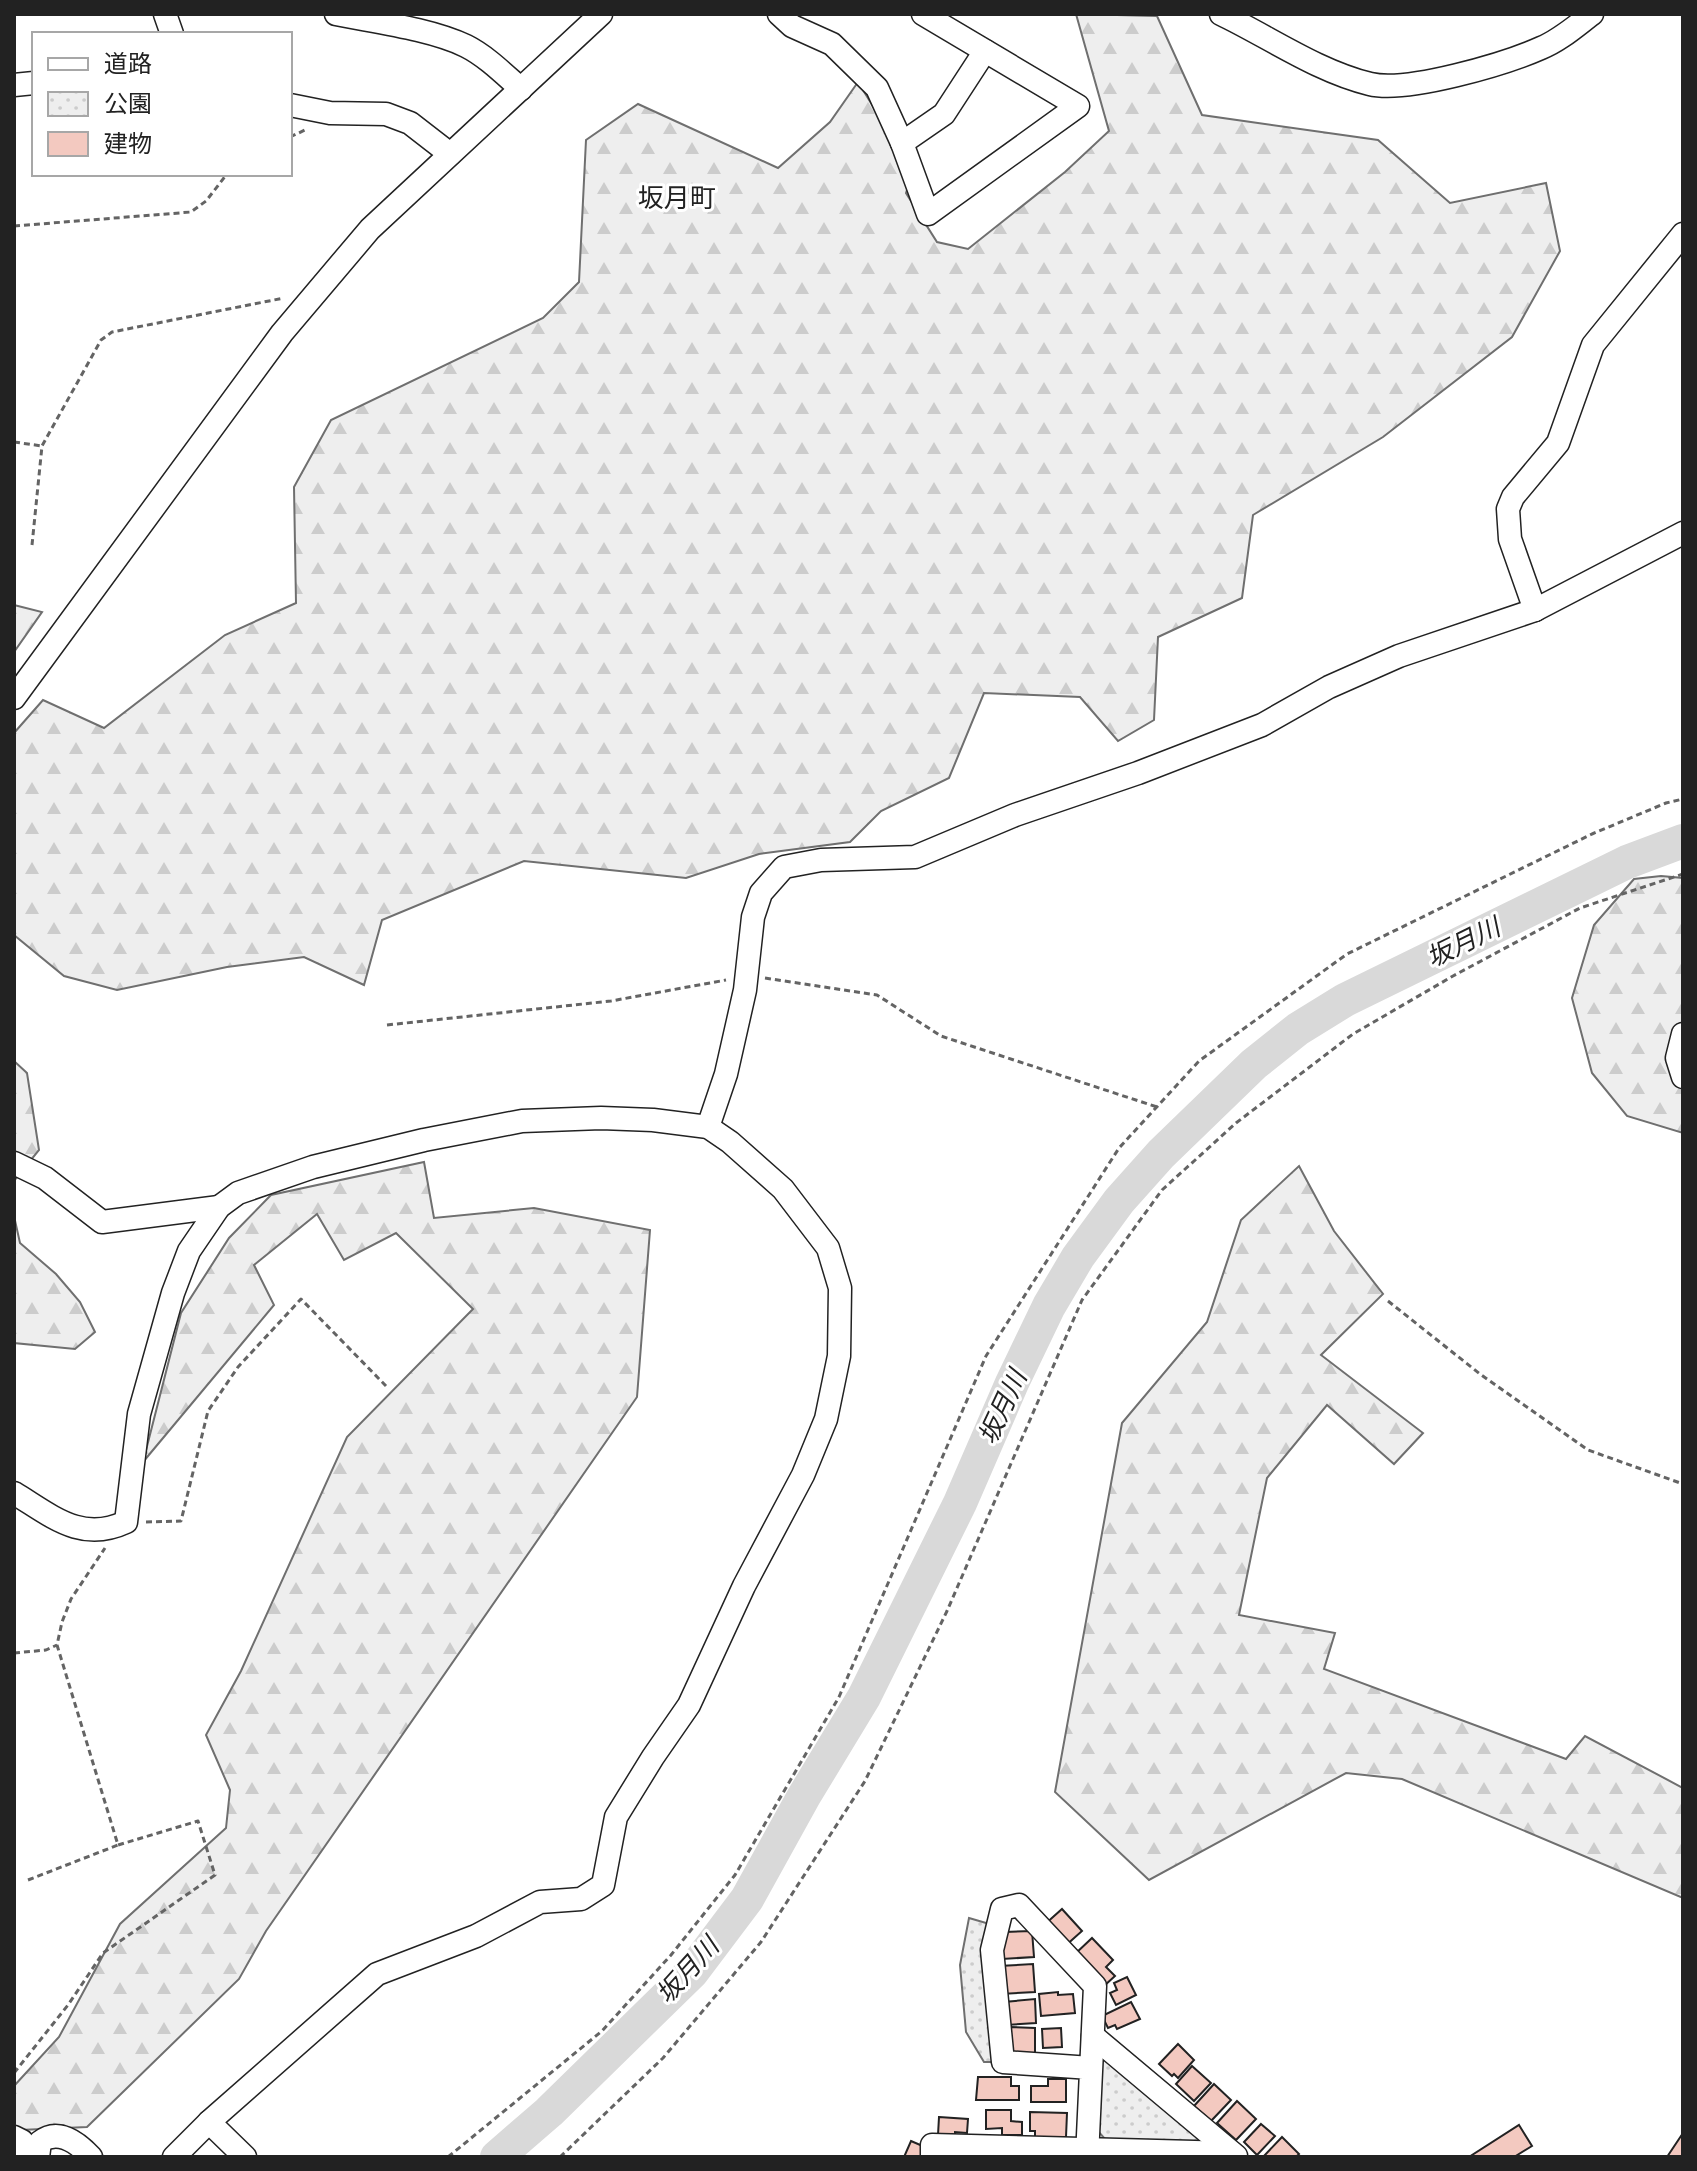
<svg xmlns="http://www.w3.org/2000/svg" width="1697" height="2171" font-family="Ubuntu,'Noto Sans JP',sans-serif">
<defs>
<pattern id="forest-firs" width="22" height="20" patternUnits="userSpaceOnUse" patternTransform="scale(2)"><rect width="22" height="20" fill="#eee"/><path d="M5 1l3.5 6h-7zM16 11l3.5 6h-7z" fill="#ccc"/></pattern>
<pattern id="park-dots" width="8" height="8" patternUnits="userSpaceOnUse" patternTransform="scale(2)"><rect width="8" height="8" fill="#eee"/><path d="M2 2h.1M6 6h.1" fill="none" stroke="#ccc" stroke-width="1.8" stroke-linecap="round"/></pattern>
</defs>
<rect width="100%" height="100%" fill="#fff"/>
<g fill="url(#forest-firs)" stroke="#6f6f6f" stroke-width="2">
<polygon points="1076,14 1157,16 1202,115 1378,140 1450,203 1546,183 1560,251 1512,337 1383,437 1253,515 1242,598 1158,637 1154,720 1118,741 1080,697 984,693 949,778 881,811 850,842 759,854 686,878 524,861 382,920 364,985 304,957 227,967 117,990 64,976 14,935 14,733 43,700 104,728 225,635 296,603 294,487 331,420 543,318 579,282 586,140 638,104 778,168 830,122 858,82 913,171 906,193 937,242 968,249 1065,172 1109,131"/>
<polygon points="14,605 42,612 14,652"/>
<polygon points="1661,876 1683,878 1683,1133 1627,1116 1592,1073 1572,998 1594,925 1634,879"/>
<polygon points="14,1061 27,1073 39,1150 14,1181"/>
<polygon points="424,1162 434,1218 534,1208 650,1230 637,1397 266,1931 239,1979 87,2127 20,2130 14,2134 14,2086 59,2037 120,1924 226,1828 230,1790 206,1735 241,1671 347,1437 473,1309 396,1233 344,1260 317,1214 254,1265 274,1305 143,1462 181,1313 229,1238 271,1195"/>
<polygon points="1299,1166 1334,1231 1383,1294 1321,1355 1423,1433 1394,1464 1327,1405 1267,1478 1239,1615 1335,1633 1324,1669 1566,1759 1585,1736 1683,1788 1683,1898 1402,1779 1346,1773 1149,1880 1055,1792 1122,1423 1207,1322 1241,1220"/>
<polygon points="14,1216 20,1243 56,1274 80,1302 95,1332 75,1349 14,1343"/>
</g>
<g fill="url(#park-dots)" stroke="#6f6f6f" stroke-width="2">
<polygon points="969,1918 993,1925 997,2062 984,2062 966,2032 960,1965"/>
<polygon points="1100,2050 1210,2139 1205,2145 1105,2139 1096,2129"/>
</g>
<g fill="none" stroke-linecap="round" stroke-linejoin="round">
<polyline stroke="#d9d9d9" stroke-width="34" points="497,2157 549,2112 692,1972 747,1899 804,1796 864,1697 960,1503 1012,1383 1049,1306 1078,1257 1119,1201 1161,1154 1254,1064 1298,1029 1345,1000 1627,862 1683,841"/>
</g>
<g fill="#f3c9c0" stroke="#222" stroke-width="2">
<polygon points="1062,1909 1082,1931 1064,1947 1044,1925"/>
<polygon points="1032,1931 1034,1957 1002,1959 1005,1932"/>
<polygon points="1092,1938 1113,1960 1106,1967 1115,1976 1105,1985 1075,1954"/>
<polygon points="1033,1964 1035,1992 1001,1994 999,1966"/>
<polygon points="1127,1977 1136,1995 1116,2005 1110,1993 1117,1990 1114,1983"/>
<polygon points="1058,1992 1058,1995 1073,1994 1075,2013 1041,2016 1039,1994"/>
<polygon points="1035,1999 1036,2023 1006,2025 1004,2002"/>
<polygon points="1131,2002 1140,2019 1117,2029 1115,2025 1108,2028 1102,2016"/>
<polygon points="1010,2027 1035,2028 1035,2053 1010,2053"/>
<polygon points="1061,2028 1062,2047 1043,2048 1042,2029"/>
<polygon points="1178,2044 1194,2060 1178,2078 1174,2074 1172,2076 1159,2064"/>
<polygon points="1192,2066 1211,2083 1194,2101 1176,2084"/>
<polygon points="978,2077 1011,2077 1011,2086 1019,2086 1019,2100 976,2100"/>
<polygon points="1048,2079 1066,2079 1066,2102 1031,2102 1031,2086 1048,2086"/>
<polygon points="1214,2084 1231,2100 1211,2121 1194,2106"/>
<polygon points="1237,2101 1256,2119 1236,2140 1217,2123"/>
<polygon points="986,2110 1011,2110 1011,2121 1022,2122 1022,2135 1002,2135 1002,2128 986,2129"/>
<polygon points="1030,2112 1067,2113 1066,2137 1035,2137 1035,2131 1030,2131"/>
<polygon points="939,2117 968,2119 967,2133 955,2132 955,2136 938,2135"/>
<polygon points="1261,2124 1275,2136 1257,2155 1244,2142"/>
<polygon points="1519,2125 1532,2146 1514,2157 1469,2157"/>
<polygon points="1683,2133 1683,2157 1667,2157"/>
<polygon points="1282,2137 1299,2154 1296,2157 1263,2157"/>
<polygon points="911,2141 925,2147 921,2157 904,2157"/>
</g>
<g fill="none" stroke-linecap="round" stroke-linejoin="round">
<defs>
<g id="minor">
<polyline points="165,14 172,34"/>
<path d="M 336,14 C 375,22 431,29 466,46 C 486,56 504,74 521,89"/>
<polyline points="779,14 792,26 832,44 877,88 902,143 928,214 1078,106 923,14"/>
<path d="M 1221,14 C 1269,37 1317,71 1370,84 C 1407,93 1505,64 1541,48 C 1559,41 1576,26 1592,14"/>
<polyline points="14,85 34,83"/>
<polyline points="290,105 330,113 386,114 410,123 450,154"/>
<polyline points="902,143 944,114 985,51"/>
<polyline points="1535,610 1510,539 1508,509 1513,497 1558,443 1593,345 1683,234"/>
<polyline points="14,698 282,333 370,229 601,14"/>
<polyline points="1683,1034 1677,1058 1683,1077"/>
<polyline points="708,1127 726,1074 745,990 753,917 761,893 784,867 821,860 915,857 1015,815 1138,773 1262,725 1329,687 1399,656 1535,610 1683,533"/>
<polyline points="14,1163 45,1178 102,1222 219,1207"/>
<path d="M 14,1493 C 52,1516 81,1543 126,1522 L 139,1414 L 173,1293 L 189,1251 L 219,1207 L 238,1193 L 313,1167 L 424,1140 L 522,1121 L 601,1118 L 653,1120 L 708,1127 L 730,1142 L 783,1189 L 828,1248 L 840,1288 L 839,1356 L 826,1419 L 803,1475 L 744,1586 L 689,1705 L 653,1757 L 616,1817 L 603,1885 L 581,1899 L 540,1902 L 476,1936 L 377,1974 L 209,2122 L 174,2157"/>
<polyline points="1093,2036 1236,2156"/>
<polyline points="209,2122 245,2157"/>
<polyline points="14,2137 22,2141 25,2157"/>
<path d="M 38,2157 L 40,2142 C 58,2128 77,2142 91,2157"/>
<polyline points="932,2157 932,2145 1232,2153"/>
<polyline points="1087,2157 1095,1986 1019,1905 1002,1909 992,1950 1003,2062 1091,2068"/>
</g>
</defs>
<use href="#minor" stroke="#222" stroke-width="25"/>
<g stroke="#646464" stroke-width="3" stroke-dasharray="6 4" stroke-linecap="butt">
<polyline points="290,137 305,130"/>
<polyline points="14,226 191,212 206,201 227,174"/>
<polyline points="14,442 42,446"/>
<polyline points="32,545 42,446 101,340 112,332 284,298"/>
<polyline points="765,978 877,995 941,1036 1157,1107"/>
<polyline points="387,1025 611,1001 726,980"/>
<polyline points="1388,1301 1480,1374 1588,1450 1683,1484"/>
<polyline points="146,1522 181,1521 208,1411 238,1367 301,1299 386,1386"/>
<polyline points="14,1653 46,1650 57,1645"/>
<polyline points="28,1880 118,1845 57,1645 62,1622 71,1599 105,1548"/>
<polyline points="14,2073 68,2005 103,1953 215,1875 198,1821 118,1845"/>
<polyline points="448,2157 602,2031 671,1955 735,1875 839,1697 986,1356 1119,1148 1199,1061 1347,954 1592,834 1666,803 1683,799"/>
<polyline points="560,2157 663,2058 761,1942 865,1781 947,1611 1082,1300 1162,1190 1236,1123 1353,1034 1453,976 1580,908 1683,874"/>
</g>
<use href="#minor" stroke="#fff" stroke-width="22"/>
</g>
<g text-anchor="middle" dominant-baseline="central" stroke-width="6" stroke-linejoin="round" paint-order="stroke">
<g font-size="26" fill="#222" stroke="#fff">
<text x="677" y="197">坂月町</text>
</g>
<g font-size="26" font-style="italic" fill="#222" stroke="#fff">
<text transform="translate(1463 942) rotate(-26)">坂月川</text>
<text transform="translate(1002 1407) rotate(-65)">坂月川</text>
<text transform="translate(687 1970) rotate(-48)">坂月川</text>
</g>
</g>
<rect width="1697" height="2171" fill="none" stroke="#222222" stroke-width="32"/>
<rect x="32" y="32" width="260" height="144" fill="#ffffff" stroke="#a7a7a7" stroke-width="2"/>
<rect x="48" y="58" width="40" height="12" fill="#ffffff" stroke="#a7a7a7" stroke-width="2"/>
<text x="104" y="72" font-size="24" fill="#222222">道路</text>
<rect x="48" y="92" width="40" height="24" fill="url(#park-dots)" stroke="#a7a7a7" stroke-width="2"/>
<text x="104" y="112" font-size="24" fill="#222222">公園</text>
<rect x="48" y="132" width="40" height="24" fill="#f3c9c0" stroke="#a7a7a7" stroke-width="2"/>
<text x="104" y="152" font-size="24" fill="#222222">建物</text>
</svg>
